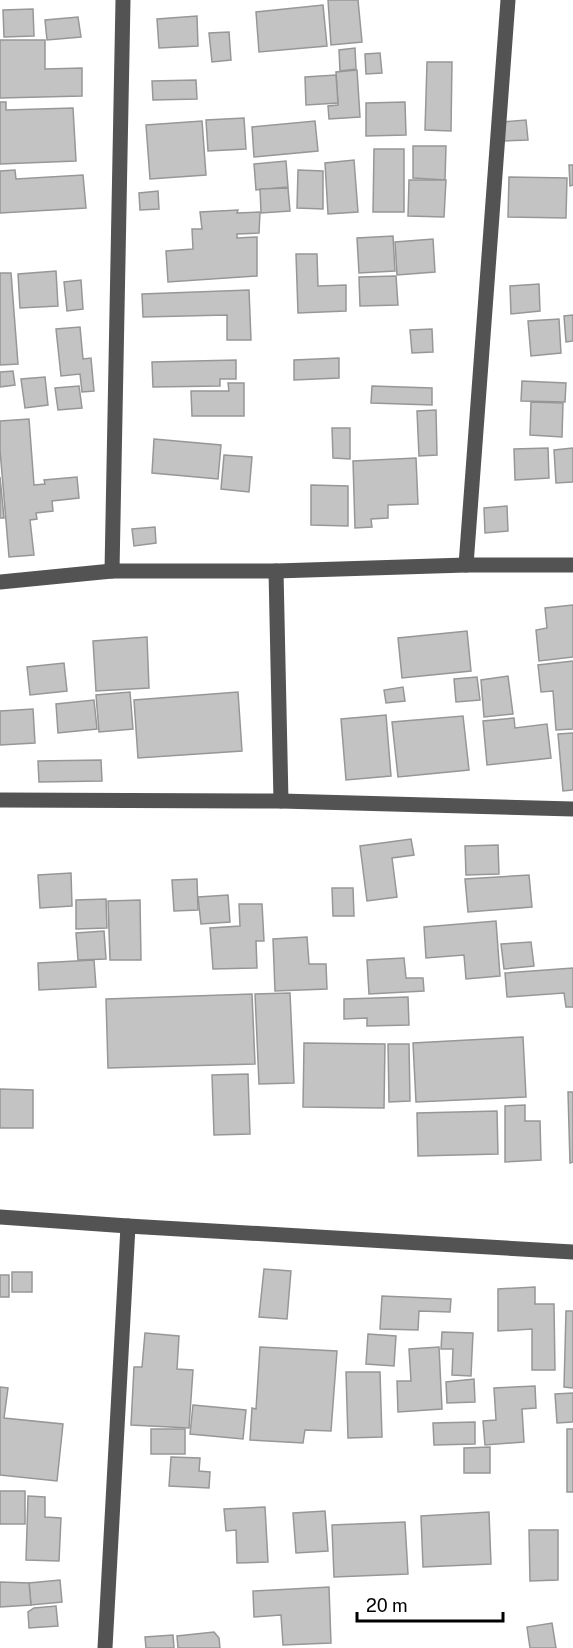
<svg xmlns="http://www.w3.org/2000/svg" width="573" height="1648" font-family="'Public Sans',sans-serif">
<rect width="100%" height="100%" fill="#fff"/>
<g fill="#c3c3c3" stroke="#979797" stroke-width="1.5">
<polygon points="328,0 358,0 362,42 331,45"/>
<polygon points="323,5 327,46 259,52 256,12"/>
<polygon points="33,9 34,36 4,37 3,10"/>
<polygon points="197,16 198,46 159,48 157,19"/>
<polygon points="78,17 81,37 47,40 45,20"/>
<polygon points="229,32 231,60 212,62 209,33"/>
<polygon points="0,40 45,40 45,69 82,68 82,96 0,98"/>
<polygon points="355,48 356,69 340,71 339,50"/>
<polygon points="380,53 382,73 366,74 365,54"/>
<polygon points="427,62 452,62 451,131 425,130"/>
<polygon points="357,70 360,117 329,119 328,106 338,105 336,72"/>
<polygon points="336,75 338,103 306,105 305,77"/>
<polygon points="196,80 197,99 153,100 152,81"/>
<polygon points="0,102 6,102 6,110 73,108 76,161 0,164"/>
<polygon points="405,102 406,135 366,136 366,103"/>
<polygon points="244,118 246,149 208,151 206,120"/>
<polygon points="526,120 528,140 504,141 502,122"/>
<polygon points="202,121 206,175 150,179 146,125"/>
<polygon points="315,121 318,151 254,157 252,127"/>
<polygon points="413,146 446,146 445,180 413,178"/>
<polygon points="374,149 404,149 404,212 373,212"/>
<polygon points="354,160 358,212 328,214 325,163"/>
<polygon points="286,161 288,187 256,190 254,164"/>
<polygon points="569,165 573,165 573,185 570,186"/>
<polygon points="15,170 16,179 83,175 86,208 0,213 0,171"/>
<polygon points="298,170 323,171 323,209 297,208"/>
<polygon points="509,177 567,178 566,218 508,217"/>
<polygon points="409,180 446,180 444,217 408,216"/>
<polygon points="288,188 290,211 261,213 260,189"/>
<polygon points="158,191 159,209 140,210 139,193"/>
<polygon points="238,210 237,213 260,212 259,233 237,234 237,238 257,237 257,276 168,282 166,251 193,249 192,229 202,229 200,212"/>
<polygon points="393,236 395,271 359,273 357,238"/>
<polygon points="433,239 435,272 397,275 395,242"/>
<polygon points="296,254 317,254 318,286 346,285 346,311 298,313"/>
<polygon points="56,271 58,306 20,308 18,274"/>
<polygon points="0,273 11,273 18,364 0,365"/>
<polygon points="396,276 398,305 360,306 359,277"/>
<polygon points="81,280 83,309 67,311 64,282"/>
<polygon points="539,284 540,311 511,314 510,286"/>
<polygon points="249,290 251,340 227,340 227,315 143,317 142,294"/>
<polygon points="573,315 573,341 566,342 564,316"/>
<polygon points="559,319 561,353 531,356 528,321"/>
<polygon points="80,327 83,359 91,358 94,391 82,392 80,374 61,376 56,329"/>
<polygon points="432,329 433,352 412,353 410,330"/>
<polygon points="339,358 339,378 294,380 294,360"/>
<polygon points="236,360 236,379 220,379 220,386 153,387 152,362"/>
<polygon points="13,371 15,385 0,387 0,372"/>
<polygon points="45,377 48,405 25,408 21,379"/>
<polygon points="522,381 566,383 565,402 521,401"/>
<polygon points="228,383 244,383 244,416 192,416 191,391 229,391"/>
<polygon points="79,386 82,408 58,410 55,388"/>
<polygon points="372,386 432,388 432,405 371,403"/>
<polygon points="531,402 563,403 562,437 530,435"/>
<polygon points="436,410 437,455 419,456 417,411"/>
<polygon points="29,419 34,485 45,484 44,480 77,477 79,498 52,501 53,511 36,513 37,519 30,520 34,555 9,557 0,450 0,421"/>
<polygon points="332,428 350,428 350,459 333,458"/>
<polygon points="154,439 221,445 218,479 152,473"/>
<polygon points="548,448 549,478 515,480 514,449"/>
<polygon points="573,448 573,482 556,483 554,450"/>
<polygon points="224,455 252,457 249,492 221,489"/>
<polygon points="416,458 418,504 388,505 388,518 371,519 372,527 355,528 353,461"/>
<polygon points="0,477 4,518 0,518"/>
<polygon points="311,485 348,486 348,526 311,525"/>
<polygon points="507,506 508,531 485,533 484,508"/>
<polygon points="155,527 156,543 134,546 132,529"/>
<polygon points="573,605 573,657 539,661 536,630 547,628 545,608"/>
<polygon points="467,631 471,671 402,678 398,638"/>
<polygon points="147,637 149,688 96,691 93,641"/>
<polygon points="573,661 573,729 556,730 553,691 541,692 538,665"/>
<polygon points="64,663 67,691 30,695 27,667"/>
<polygon points="508,676 513,714 484,717 481,680"/>
<polygon points="477,677 480,700 456,702 454,679"/>
<polygon points="403,687 405,701 386,703 384,690"/>
<polygon points="130,692 133,729 99,732 96,695"/>
<polygon points="238,692 242,751 138,758 134,700"/>
<polygon points="94,700 97,729 58,733 56,704"/>
<polygon points="33,709 35,743 0,745 0,711"/>
<polygon points="386,715 391,776 346,780 341,719"/>
<polygon points="463,716 469,770 398,777 392,722"/>
<polygon points="514,718 515,728 547,724 551,758 487,765 483,721"/>
<polygon points="573,733 573,790 563,791 558,734"/>
<polygon points="101,760 102,781 39,782 38,761"/>
<polygon points="411,839 414,855 392,858 397,897 367,901 360,846"/>
<polygon points="498,845 499,874 466,875 465,846"/>
<polygon points="71,873 72,906 40,908 38,875"/>
<polygon points="529,875 532,907 468,912 465,879"/>
<polygon points="197,879 198,910 174,911 172,880"/>
<polygon points="332,888 353,888 354,916 333,916"/>
<polygon points="228,895 230,922 201,924 198,897"/>
<polygon points="106,899 107,928 76,929 76,900"/>
<polygon points="140,900 141,960 110,960 108,901"/>
<polygon points="239,904 262,904 264,941 256,941 257,968 213,969 210,928 240,926"/>
<polygon points="496,921 500,976 466,979 464,955 426,958 424,927"/>
<polygon points="104,931 106,959 78,960 76,933"/>
<polygon points="307,937 309,964 326,964 327,989 275,991 273,939"/>
<polygon points="531,942 534,966 504,969 501,944"/>
<polygon points="404,958 406,978 423,978 424,991 369,994 367,960"/>
<polygon points="94,960 96,987 39,990 38,963"/>
<polygon points="573,968 573,1007 566,1007 564,993 507,997 505,973"/>
<polygon points="290,993 294,1083 259,1084 255,994"/>
<polygon points="252,994 255,1064 108,1068 106,999"/>
<polygon points="408,997 409,1025 367,1026 367,1018 344,1019 344,999"/>
<polygon points="523,1037 526,1097 416,1102 413,1043"/>
<polygon points="304,1043 385,1044 384,1108 303,1107"/>
<polygon points="388,1044 409,1044 410,1101 389,1102"/>
<polygon points="248,1074 250,1134 214,1135 212,1075"/>
<polygon points="0,1089 33,1090 33,1128 0,1128"/>
<polygon points="568,1092 573,1092 573,1162 570,1163"/>
<polygon points="525,1105 525,1121 540,1121 541,1160 505,1162 505,1106"/>
<polygon points="497,1111 498,1154 418,1156 417,1113"/>
<polygon points="264,1269 291,1271 287,1319 259,1317"/>
<rect x="12" y="1272" width="20" height="20"/>
<rect x="0" y="1275" width="9" height="22"/>
<polygon points="535,1287 535,1304 554,1304 555,1370 532,1370 532,1329 498,1331 498,1289"/>
<polygon points="382,1296 451,1299 450,1312 419,1311 418,1330 380,1329"/>
<polygon points="566,1311 573,1311 573,1388 564,1387"/>
<polygon points="442,1332 473,1333 471,1376 452,1375 453,1349 441,1349"/>
<polygon points="145,1333 179,1336 177,1369 193,1370 189,1428 131,1425 134,1367 142,1367"/>
<polygon points="368,1334 396,1336 394,1366 366,1364"/>
<polygon points="260,1347 337,1351 331,1431 305,1430 303,1443 250,1440 252,1408 256,1409"/>
<polygon points="439,1347 442,1409 398,1412 397,1381 411,1381 409,1349"/>
<polygon points="346,1372 380,1372 382,1437 348,1438"/>
<polygon points="474,1379 475,1402 447,1403 446,1382"/>
<polygon points="535,1386 536,1408 522,1409 524,1442 485,1445 483,1421 496,1420 494,1388"/>
<polygon points="0,1387 8,1388 4,1418 63,1424 57,1481 0,1475"/>
<polygon points="573,1393 573,1422 557,1423 555,1394"/>
<polygon points="193,1405 246,1410 243,1439 190,1434"/>
<polygon points="475,1422 475,1444 434,1445 433,1423"/>
<rect x="151" y="1429" width="34" height="25"/>
<rect x="567" y="1429" width="6" height="63"/>
<polygon points="490,1447 490,1473 464,1473 464,1448"/>
<polygon points="171,1457 200,1458 199,1471 210,1472 209,1488 169,1486"/>
<rect x="0" y="1491" width="25" height="33"/>
<polygon points="28,1496 45,1497 45,1517 61,1518 59,1561 26,1560"/>
<polygon points="265,1507 268,1562 237,1563 236,1530 226,1531 224,1509"/>
<polygon points="325,1511 328,1551 296,1553 293,1513"/>
<polygon points="489,1512 491,1564 423,1567 421,1516"/>
<polygon points="405,1522 408,1574 334,1577 332,1525"/>
<polygon points="529,1530 558,1530 558,1580 530,1581"/>
<polygon points="60,1580 62,1602 31,1605 29,1583"/>
<polygon points="0,1582 29,1583 31,1605 0,1607"/>
<polygon points="329,1587 331,1643 283,1645 281,1615 254,1617 253,1591"/>
<polygon points="56,1606 58,1626 29,1628 28,1612 34,1608"/>
<polygon points="552,1623 556,1648 530,1648 527,1627"/>
<polygon points="214,1632 219,1638 220,1648 178,1648 177,1636"/>
<polygon points="173,1635 174,1648 146,1648 145,1637"/>
</g>
<g fill="none" stroke-linecap="round" stroke-linejoin="round">
<g stroke="#535353" stroke-width="15">
<polyline points="466,565 508,0"/>
<polyline points="112,571 123,0"/>
<polyline points="276,571 281,801"/>
<polyline points="0,582 112,571 276,571 466,565 573,565"/>
<polyline points="0,800 281,801 573,809"/>
<polyline points="0,1217 128,1226 573,1252"/>
<polyline points="105,1648 128,1226"/>
</g>
</g>
<path d="M357 1612v9h146v-9" fill="none" stroke="#000000" stroke-width="3"/>
<text x="366" y="1612" font-size="18" fill="#000000" stroke="#ffffff" stroke-width="4.5" paint-order="stroke">20 m</text>
</svg>
